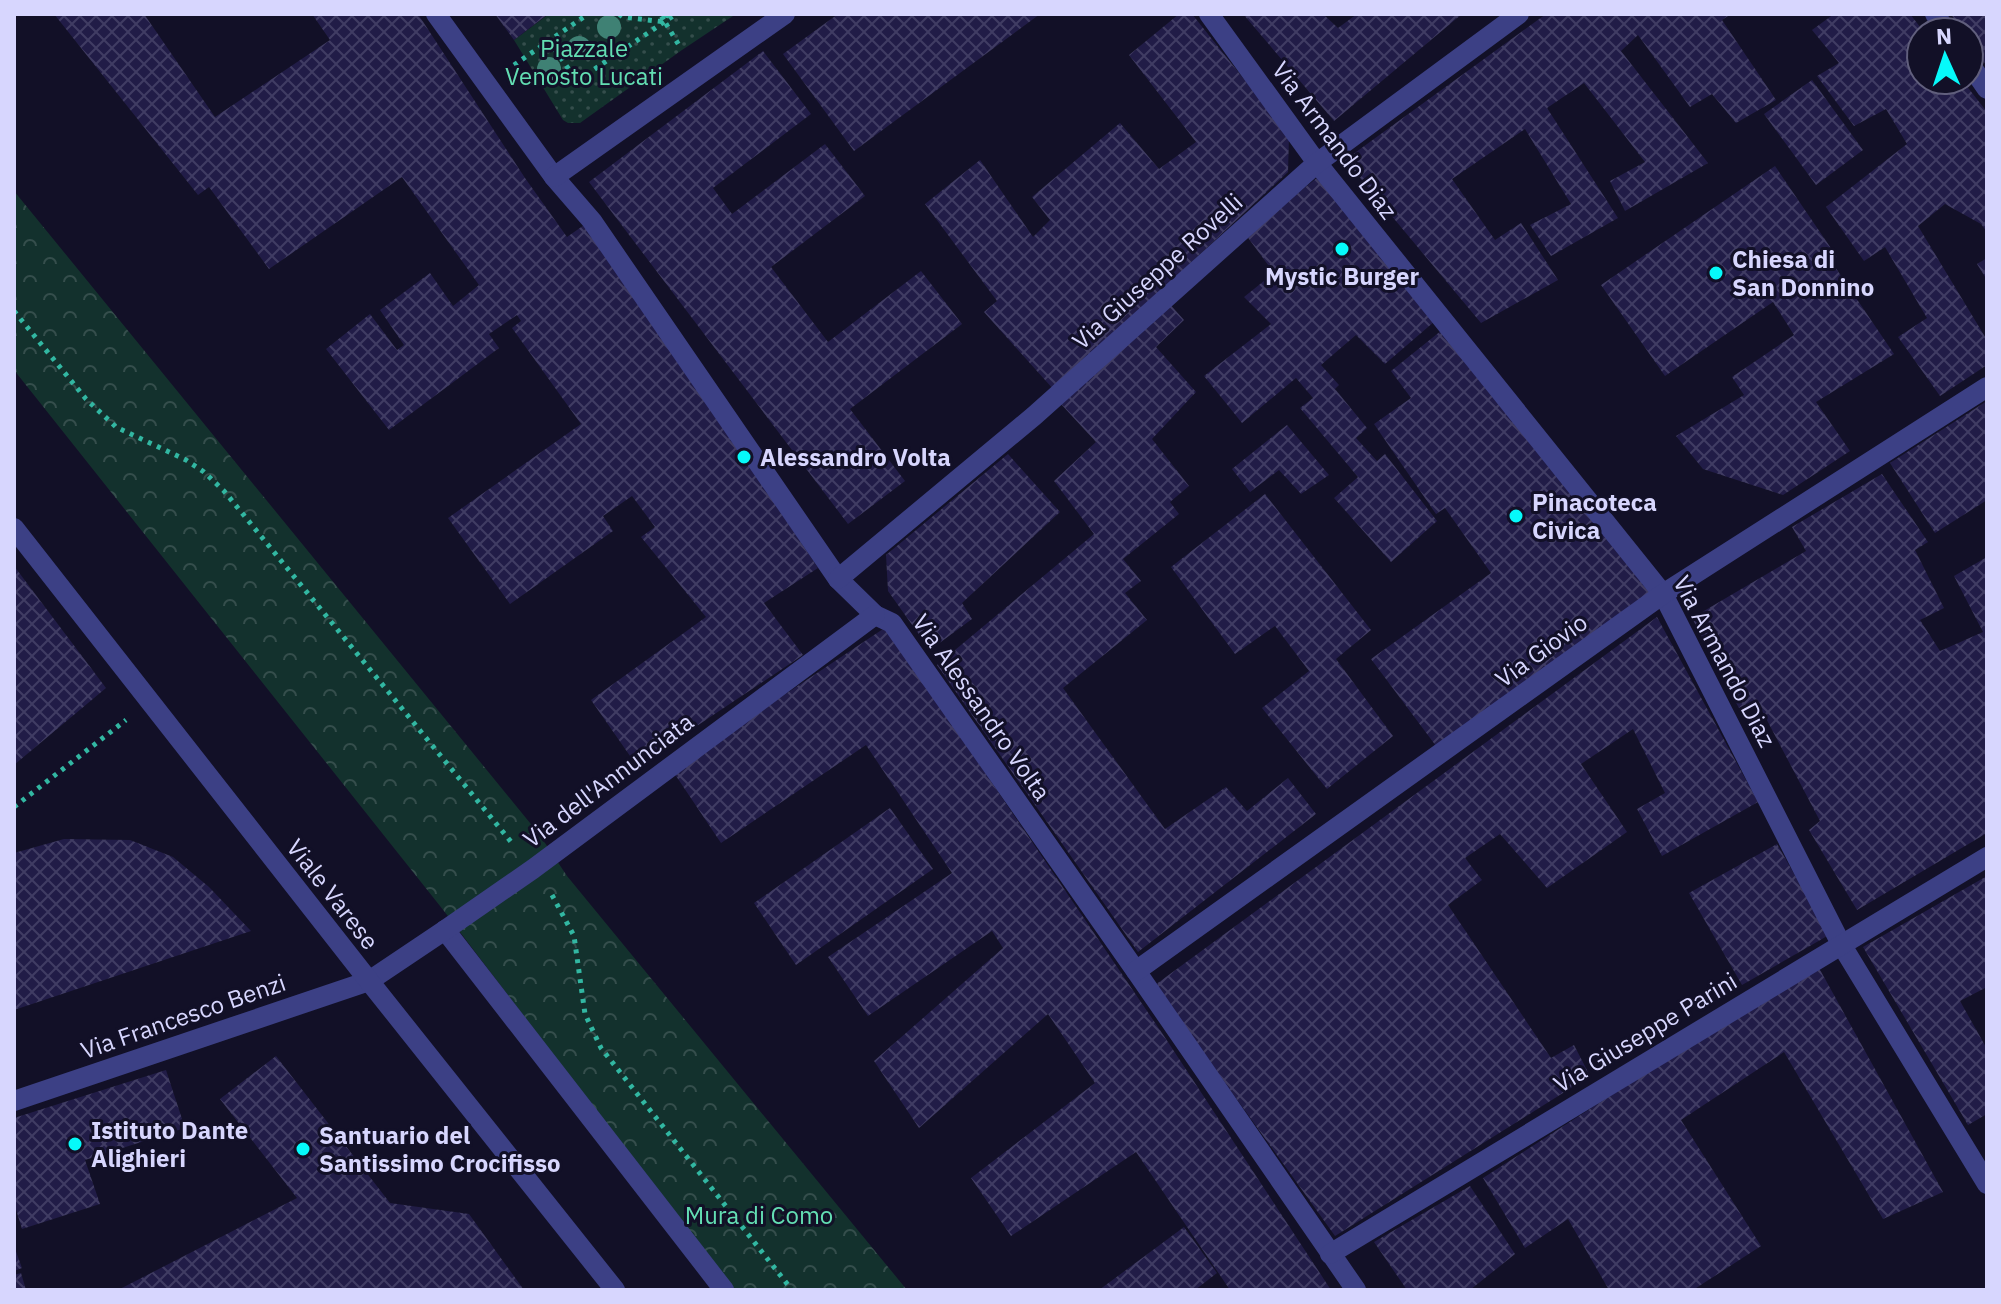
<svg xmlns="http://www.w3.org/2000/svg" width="2001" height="1304" font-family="'IBM Plex Sans',sans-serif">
<defs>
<pattern id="grass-dots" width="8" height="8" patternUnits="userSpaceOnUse" patternTransform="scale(2)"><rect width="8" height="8" fill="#13312d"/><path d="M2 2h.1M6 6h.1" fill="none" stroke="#354e4c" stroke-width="1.8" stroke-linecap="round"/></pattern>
<pattern id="park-crowns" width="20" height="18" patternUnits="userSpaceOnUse" patternTransform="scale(2)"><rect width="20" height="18" fill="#13312d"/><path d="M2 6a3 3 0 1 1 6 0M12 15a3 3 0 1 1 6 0" fill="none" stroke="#354e4c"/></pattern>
<pattern id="building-cross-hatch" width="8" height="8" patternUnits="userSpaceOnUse" patternTransform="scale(2)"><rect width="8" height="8" fill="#211c47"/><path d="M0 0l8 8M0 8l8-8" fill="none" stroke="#403c63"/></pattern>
</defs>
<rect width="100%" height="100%" fill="#121027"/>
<polygon fill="url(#grass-dots)" points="549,14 736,14 682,50 580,123 568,123 563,120 514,40"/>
<polygon fill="url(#park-crowns)" points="14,191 539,834 567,876 907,1290 732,1290 444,911 14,370"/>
<g fill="url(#building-cross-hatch)">
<polygon points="54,14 144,14 215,117 330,40 312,14 418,14 525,178 567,237 587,223 818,568 764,603 803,655 637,766 591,700 706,617 641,537 655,527 632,496 603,516 613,531 510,604 448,518 581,424 512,328 521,321 517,315 489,334 499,348 389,430 326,349 370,314 397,350 404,345 380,310 430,273 453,306 479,285 402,177 269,269 209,187 198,195"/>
<polygon points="495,14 548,14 514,40"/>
<polygon points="838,14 1040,14 854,151 783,54"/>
<polygon points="1179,14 1192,14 1289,136 1288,172 1054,390 984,312 997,301 925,204 980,160 1033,237 1050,220 1032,197 1120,123 1159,169 1196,142 1129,55"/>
<polygon points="1243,14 1323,14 1338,28 1357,14 1462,14 1334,121"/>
<polygon points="1546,14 1731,14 1722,20 1776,100 1736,123 1712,94 1690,107 1638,35 1621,51 1708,163 1625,211 1610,181 1645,162 1584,83 1547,108 1618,218 1551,256 1530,225 1571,204 1525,129 1452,179 1495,240 1521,223 1558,280 1481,323 1345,160"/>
<polygon points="1834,14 1910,14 1924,32 1921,32 1921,80 1962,80 1987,112 1987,232 1981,224 1945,204 1918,226 1987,340 1987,365 1940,396 1898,337 1927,318 1885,247 1864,261 1826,207 1907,144 1886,109 1854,126 1817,76 1839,63 1812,30"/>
<polygon points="1951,14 1987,14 1987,66 1969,40 1969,32 1963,32"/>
<polygon points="763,51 811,114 713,188 732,214 825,144 865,196 771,267 828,342 921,271 962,324 850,409 905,481 848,524 589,182"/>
<polygon points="1812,80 1863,150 1816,185 1764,114"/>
<polygon points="1775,166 1837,257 1831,261 1894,354 1816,402 1850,451 1783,495 1703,469 1676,436 1744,395 1732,377 1794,335 1773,302 1665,376 1601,285"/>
<polygon points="1318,177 1435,321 1385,364 1356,335 1321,365 1339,385 1335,389 1367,428 1356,438 1377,461 1385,454 1437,521 1391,562 1334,498 1358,477 1300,408 1313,398 1296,378 1242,423 1204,376 1271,324 1244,297 1274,273 1246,235"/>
<polygon points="1987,258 1987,280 1977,264"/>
<polygon points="1166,300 1184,320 1156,347 1196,392 1152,439 1189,486 1170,502 1179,514 1123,559 1141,581 1125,593 1147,620 1063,688 1165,829 1226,787 1247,811 1288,778 1316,814 1138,952 937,665 1094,534 1054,481 1096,442 1060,403"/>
<polygon points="1442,330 1653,594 1439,750 1371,659 1491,573 1445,508 1436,514 1374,424 1411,398 1391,371"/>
<polygon points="1987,401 1987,500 1935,533 1890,463"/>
<polygon points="1287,425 1329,475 1301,494 1279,470 1250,492 1232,469"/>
<polygon points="1008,454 1060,512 962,603 972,619 930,650 888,591 886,555"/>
<polygon points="1882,474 1928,542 1915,550 1944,608 1920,620 1940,651 1983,632 1954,576 1987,557 1987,833 1857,910 1809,830 1820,821 1759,705 1742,714 1692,618 1806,551 1792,527"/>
<polygon points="1265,494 1371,630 1336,659 1393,736 1327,789 1262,708 1309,671 1275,626 1235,654 1171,567"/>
<polygon points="14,566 106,688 14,765"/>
<polygon points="1657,617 1758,802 1662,856 1637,809 1665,793 1633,729 1581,764 1627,832 1547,888 1500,834 1465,858 1482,880 1448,905 1551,1058 1574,1045 1590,1076 1335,1236 1155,985"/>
<polygon points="886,627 1164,1036 1331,1290 1230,1290 1136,1152 1011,1236 971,1178 1095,1083 1048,1014 919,1128 874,1061 1003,948 992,931 868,1016 828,957 952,873 866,745 721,843 672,770"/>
<polygon points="890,808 933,869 796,965 754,903"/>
<polygon points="64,839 130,840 173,857 209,887 251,931 14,1010 14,853"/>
<polygon points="1777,844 1829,935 1742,985 1689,893"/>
<polygon points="1987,876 1987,987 1960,1001 1987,1049 1987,1114 1968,1125 1863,947"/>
<polygon points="1819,968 1943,1192 1883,1219 1784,1052 1681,1120 1761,1246 1693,1290 1609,1290 1568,1219 1525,1248 1483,1178 1610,1096"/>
<polygon points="276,1056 390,1203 469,1214 524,1290 118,1290 297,1198 220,1099"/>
<polygon points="166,1070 185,1128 85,1160 100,1204 22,1229 14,1203 14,1118"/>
<polygon points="1470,1186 1515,1254 1470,1290 1407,1290 1374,1242"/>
<polygon points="1184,1227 1217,1273 1195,1290 1099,1290"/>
<polygon points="14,1246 22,1268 14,1271"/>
<polygon points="21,1273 26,1290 14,1290 14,1275"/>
</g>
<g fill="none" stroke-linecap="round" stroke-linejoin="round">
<g stroke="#32b7a2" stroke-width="5" stroke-dasharray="4 6" stroke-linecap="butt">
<polyline points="619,14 623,17 665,22 660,14"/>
<polyline points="667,14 665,22 680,47"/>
<polyline points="549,41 577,81 676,14"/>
<polyline points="514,65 588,14"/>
<polyline points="14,311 86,399 116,427 186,460 204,472 224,491 512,843"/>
<polyline points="14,807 126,720"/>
<polyline points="552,895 574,936 585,1014 601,1048 792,1290"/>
</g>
<polyline stroke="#3c4085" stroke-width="20" points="445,930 724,1290"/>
<g stroke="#3c4085" stroke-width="20">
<polyline points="436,14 554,177 592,221 838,579 875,615 892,623 1136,971 1356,1290"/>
<polyline points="1209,14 1317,163 1663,594 1841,944 1987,1184"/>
<polyline points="1935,14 1947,32"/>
<polyline points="1969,63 1987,89"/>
<polyline points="554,177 785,14"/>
<polyline points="838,579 1034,416 1317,163 1519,14"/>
<polyline points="1136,971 1663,594 1987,387"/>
<polyline points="14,1101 369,981 445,930 533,869 875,615"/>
<polyline points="1330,1254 1987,857"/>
</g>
<polyline stroke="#3c4085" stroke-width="20" points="14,528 369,981 615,1290"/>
</g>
<g fill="#3f8174">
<circle cx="609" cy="27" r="12"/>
<circle cx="579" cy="48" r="12"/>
<circle cx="549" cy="69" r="12"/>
</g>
<g fill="#06f9fa" stroke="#121027" stroke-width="3">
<circle cx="1342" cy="249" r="8"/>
<circle cx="1716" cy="273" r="8"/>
<circle cx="744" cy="457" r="8"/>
<circle cx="1516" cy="516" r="8"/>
<circle cx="75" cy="1144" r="8"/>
<circle cx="303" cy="1149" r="8"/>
</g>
<g text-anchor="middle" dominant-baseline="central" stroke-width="6" stroke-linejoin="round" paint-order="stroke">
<g font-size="24" fill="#63deb3" stroke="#121027">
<text x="584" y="48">Piazzale<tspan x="584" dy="28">Venosto Lucati</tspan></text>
<text x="759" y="1215">Mura di Como</text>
</g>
<g font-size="24" fill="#d7d6fe" stroke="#121027">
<text transform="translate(1335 140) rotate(53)">Via Armando Diaz</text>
<text transform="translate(1157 271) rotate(-42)">Via Giuseppe Rovelli</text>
<text transform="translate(1541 650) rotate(-36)">Via Giovio</text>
<text transform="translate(1725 661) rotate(62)">Via Armando Diaz</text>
<text transform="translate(982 707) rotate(55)">Via Alessandro Volta</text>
<text transform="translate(608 780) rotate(-37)">Via dell'Annunciata</text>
<text transform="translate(333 894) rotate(52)">Viale Varese</text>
<text transform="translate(183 1016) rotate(-19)">Via Francesco Benzi</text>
<text transform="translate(1645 1032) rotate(-31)">Via Giuseppe Parini</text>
</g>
<g font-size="24" font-weight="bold" fill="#d7d6fe" stroke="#121027" text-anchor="start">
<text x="1732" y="259">Chiesa di<tspan x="1732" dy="28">San Donnino</tspan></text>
<text x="1342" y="276" text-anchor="middle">Mystic Burger</text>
<text x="760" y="457">Alessandro Volta</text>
<text x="1532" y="502">Pinacoteca<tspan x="1532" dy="28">Civica</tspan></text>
<text x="91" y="1130">Istituto Dante<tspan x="91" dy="28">Alighieri</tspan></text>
<text x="319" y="1135">Santuario del<tspan x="319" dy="28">Santissimo Crocifisso</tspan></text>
</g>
</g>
<rect width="2001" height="1304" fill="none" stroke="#d7d6fe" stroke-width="32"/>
<g transform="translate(1945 56) rotate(357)"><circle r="38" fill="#121027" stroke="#615f7d" stroke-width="2"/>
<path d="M0-6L14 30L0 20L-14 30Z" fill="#06f9fa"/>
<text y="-12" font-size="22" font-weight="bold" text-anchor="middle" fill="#d7d6fe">N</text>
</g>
</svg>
